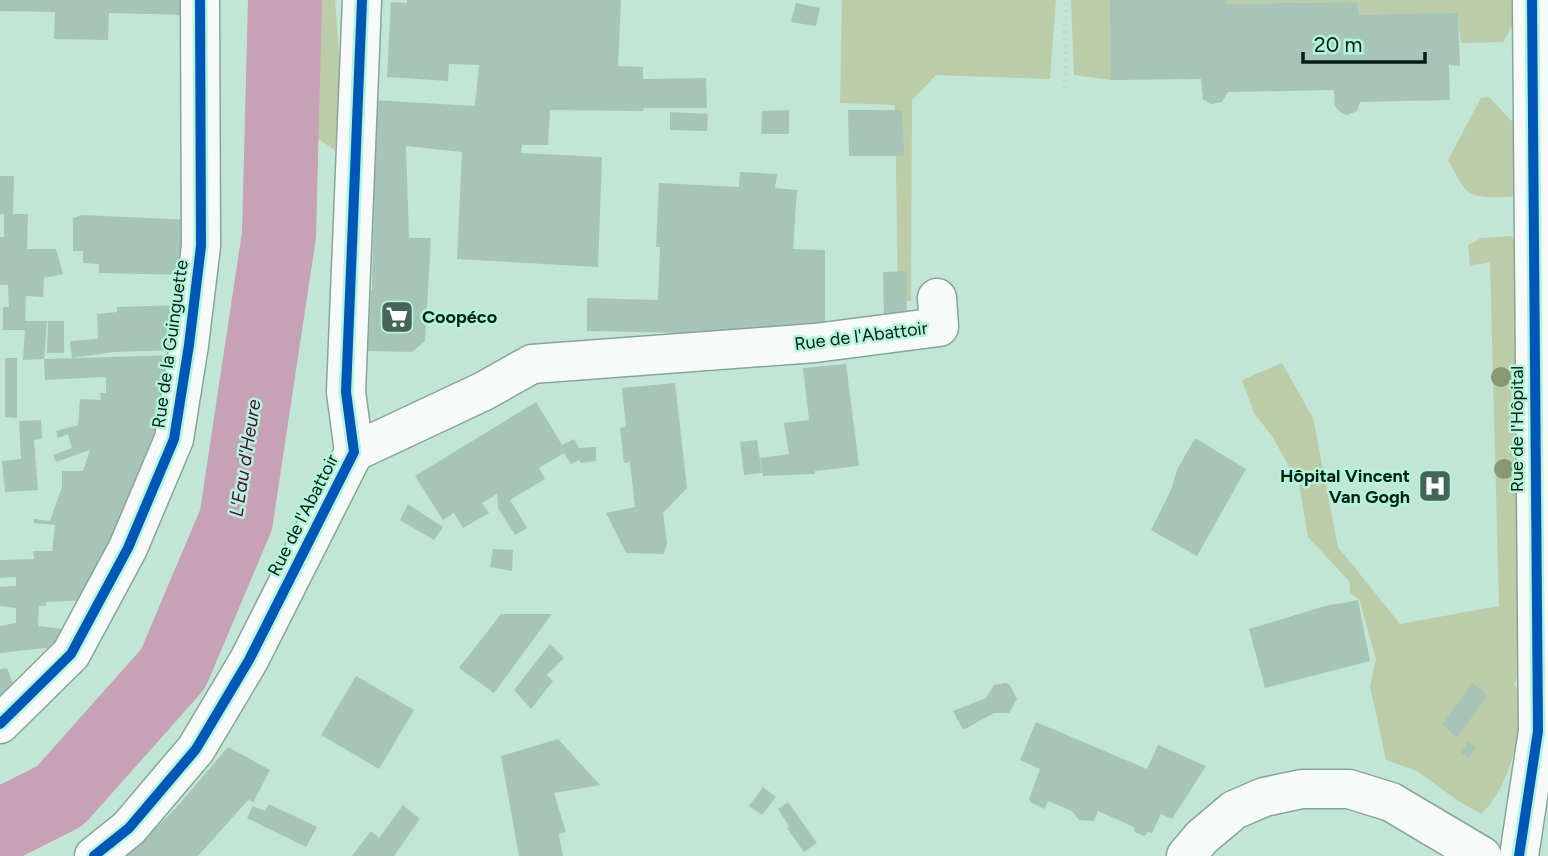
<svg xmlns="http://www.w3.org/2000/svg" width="1548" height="856" font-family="Figtree,sans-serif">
<rect width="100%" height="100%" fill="#c1e6d6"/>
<g fill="#bccba8">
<polygon points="310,0 335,0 341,82 335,150 309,133"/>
<polygon points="842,0 1056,0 1050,79 936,75 912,100 911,301 898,300 895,105 840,103"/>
<polygon points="1071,0 1110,0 1111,80 1074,75"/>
<polygon points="1225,0 1514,0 1517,17 1503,42 1461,43 1458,14 1359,15 1358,2 1226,4"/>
<path d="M 1489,97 L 1520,130 L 1522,186 L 1511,197 C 1466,198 1469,198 1448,160 L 1481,98 Z"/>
<path d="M 1511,236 L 1523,252 L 1527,654 L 1514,685 L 1527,696 C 1517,736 1512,785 1481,814 L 1457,800 L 1417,771 L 1386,760 L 1370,686 L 1376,659 L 1359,599 L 1350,593 L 1350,582 L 1308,537 L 1299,484 L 1272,436 L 1254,413 L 1242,380 L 1282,363 L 1313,418 L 1338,547 L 1400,624 L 1499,606 L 1490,262 L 1470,266 L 1468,245 L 1481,238 Z"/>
</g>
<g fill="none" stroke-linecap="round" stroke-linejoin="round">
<polyline stroke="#c7a1b6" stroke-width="74" points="0,826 60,796 173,669 236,520 279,235 285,0"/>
</g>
<g fill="#a6c4b7">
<polygon points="0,0 190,0 190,15 109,13 108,40 54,39 55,12 0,11"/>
<polygon points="407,0 621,0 618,66 643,67 643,79 706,78 707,108 644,108 643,111 550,110 548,145 522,145 521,153 602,157 598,267 457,259 462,152 406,146 409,238 431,238 425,341 412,352 368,351 371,290 372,291 375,145 373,100 475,106 479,65 449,64 448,81 387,77 391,2 407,3"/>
<polygon points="1110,0 1225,0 1226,4 1358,2 1359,15 1458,13 1460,66 1449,65 1450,100 1360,102 1357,111 1347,115 1340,112 1335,106 1334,90 1228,92 1222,102 1211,104 1203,99 1201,79 1111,80"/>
<polygon points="796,3 820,8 816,26 791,22"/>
<polygon points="789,110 789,134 761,134 762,111"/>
<polygon points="848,110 902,110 904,156 849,156"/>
<polygon points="670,112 708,114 707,131 670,130"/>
<polygon points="740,172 777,174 775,188 797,190 793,249 825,250 825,324 737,334 587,331 587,298 658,300 660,247 656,247 659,183 739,187"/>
<polygon points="0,176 14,176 13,214 28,214 27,249 56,249 63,274 44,278 43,297 26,296 25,321 47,321 44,359 23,360 25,330 3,330 3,307 9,307 8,285 0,285 0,237 4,237 4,214 0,214"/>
<polygon points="82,215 191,220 187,275 99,273 99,264 83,263 83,251 73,251 73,218"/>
<polygon points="906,271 907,316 884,317 883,272"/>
<polygon points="183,305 180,350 113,352 72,358 70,341 98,339 97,314 117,312 117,307"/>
<polygon points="48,321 64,321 64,353 47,353"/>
<polygon points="179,355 167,416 90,600 46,602 46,606 39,606 38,626 71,630 54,647 0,653 0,626 16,623 16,608 0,606 0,587 16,586 16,577 0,578 0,560 34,559 33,551 52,551 55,525 34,523 34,519 50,521 62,487 62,471 83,471 90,450 56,462 53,455 72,448 68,434 58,438 56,431 78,425 80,399 101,400 100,393 106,393 106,377 45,380 44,359"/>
<polygon points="5,358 17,358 17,418 5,417"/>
<polygon points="846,364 859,466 815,471 815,474 763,476 760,458 789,454 784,423 809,420 803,368"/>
<polygon points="675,383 687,488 663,513 667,543 664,554 626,553 606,513 635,507 630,462 624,463 620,428 626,427 622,388"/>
<polygon points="536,402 562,445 574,439 579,448 596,447 596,461 581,463 579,460 571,464 564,453 539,468 545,479 510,500 527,528 515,535 498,508 497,494 482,503 489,513 463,528 454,513 443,520 415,476"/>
<polygon points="41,420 42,439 34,440 38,490 5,492 2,461 21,459 19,421"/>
<polygon points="1195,438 1246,469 1197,556 1151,530 1171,490 1177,470"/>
<polygon points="757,440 762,473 744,475 740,442"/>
<polygon points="408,504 443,527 434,540 400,520"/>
<polygon points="493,549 513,550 512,571 490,567"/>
<polygon points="1358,600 1370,661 1265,688 1249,629 1325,606"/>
<polygon points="501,614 552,614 494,693 459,668"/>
<polygon points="550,644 564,658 547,675 553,681 531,709 514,690"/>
<polygon points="7,668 17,694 0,706 0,669"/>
<polygon points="356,676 414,710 379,769 321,735"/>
<polygon points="1006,683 1010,685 1017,699 1009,713 994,713 963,730 953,711 986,698 994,685"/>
<polygon points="1472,683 1488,695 1457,737 1442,725"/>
<polygon points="1036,722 1147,769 1158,745 1206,766 1172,819 1161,814 1152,833 1148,832 1144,836 1135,832 1134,827 1098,811 1094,821 1079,820 1072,811 1048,801 1045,809 1032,803 1029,799 1040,769 1020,760"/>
<polygon points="558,739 600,785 554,793 566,832 559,834 563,856 519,856 501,756"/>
<polygon points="1468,742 1476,747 1469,758 1461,753"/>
<polygon points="228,747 270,770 253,803 249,799 198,856 125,856 138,846 176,808"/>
<polygon points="763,787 776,797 762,815 749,806"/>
<polygon points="788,802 817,843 804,852 787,828 789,826 778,809"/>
<polygon points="269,804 317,827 306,847 247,818 253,806 265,811"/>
<polygon points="403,805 420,819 394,856 352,856 371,831 379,838"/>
</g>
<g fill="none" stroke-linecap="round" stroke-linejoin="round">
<defs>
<g id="minor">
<polyline points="354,452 484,391 532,364 815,343 939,327 937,298"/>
<polyline points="0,724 71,654 128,548 174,439 189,345 201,246 200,0"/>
<polyline points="94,856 129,828 196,749 249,660 354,452 346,392 362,0"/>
<polyline points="1186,856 1202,837 1234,810 1264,797 1302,789 1349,789 1391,802 1482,856"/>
<polyline points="1519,856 1538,731 1532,0"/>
</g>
</defs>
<use href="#minor" stroke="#88a599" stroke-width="41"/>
<polyline stroke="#c9d4cf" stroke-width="4.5" stroke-dasharray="2 5" stroke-linecap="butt" points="1065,89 1065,0"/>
<use href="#minor" stroke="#f6fbf9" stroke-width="38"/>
<defs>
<g id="cycleway">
<polyline points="0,724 71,654 128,548 174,439 189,345 201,246 200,0"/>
<polyline points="94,856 129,828 196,749 249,660 354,452 346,392 362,0"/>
<polyline points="1519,856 1538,731 1532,0"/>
</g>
</defs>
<use href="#cycleway" stroke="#b2f5d8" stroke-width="15"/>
<use href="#cycleway" stroke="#0057b8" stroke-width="10"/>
</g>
<g fill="#899871">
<circle cx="1501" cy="377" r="10"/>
<circle cx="1504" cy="469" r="10"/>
</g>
<defs>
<symbol id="supermarket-square" viewBox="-11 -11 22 22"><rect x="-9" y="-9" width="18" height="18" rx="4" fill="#466559" stroke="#b2f5d8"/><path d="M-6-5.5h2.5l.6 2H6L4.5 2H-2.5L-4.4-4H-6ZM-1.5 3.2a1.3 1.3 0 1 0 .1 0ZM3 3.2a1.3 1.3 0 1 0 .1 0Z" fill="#fff"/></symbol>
<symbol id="hospital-square" viewBox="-11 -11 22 22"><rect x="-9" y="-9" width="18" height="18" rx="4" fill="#466559" stroke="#b2f5d8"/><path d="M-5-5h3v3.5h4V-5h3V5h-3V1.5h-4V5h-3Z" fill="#fff"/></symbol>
</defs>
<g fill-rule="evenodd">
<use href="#supermarket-square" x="378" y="298" width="38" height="38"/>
<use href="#hospital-square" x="1416" y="467" width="38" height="38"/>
</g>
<g text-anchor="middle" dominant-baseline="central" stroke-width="5" stroke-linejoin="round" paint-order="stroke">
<g font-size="18" font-weight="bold" fill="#042016" stroke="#b2f5d8" text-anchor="start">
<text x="422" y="317">Coopéco</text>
<text x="1410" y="476" text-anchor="end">Hôpital Vincent<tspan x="1410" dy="21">Van Gogh</tspan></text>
</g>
<g font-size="18" fill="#042016" stroke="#b2f5d8">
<text transform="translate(861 336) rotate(-7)">Rue de l'Abattoir</text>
<text transform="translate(170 344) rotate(-82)">Rue de la Guinguette</text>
<text transform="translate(1517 429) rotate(-90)">Rue de l'Hôpital</text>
<text transform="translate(303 515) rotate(-63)">Rue de l'Abattoir</text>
</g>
<g font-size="19" font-style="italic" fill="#5b043f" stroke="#b2f5d8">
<text transform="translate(245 458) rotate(-81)">L'Eau d'Heure</text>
</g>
</g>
<path d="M1303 52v10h122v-10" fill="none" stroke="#042016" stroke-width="3.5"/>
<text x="1314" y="52" font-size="21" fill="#042016" stroke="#b2f5d8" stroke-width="5" paint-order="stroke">20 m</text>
</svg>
